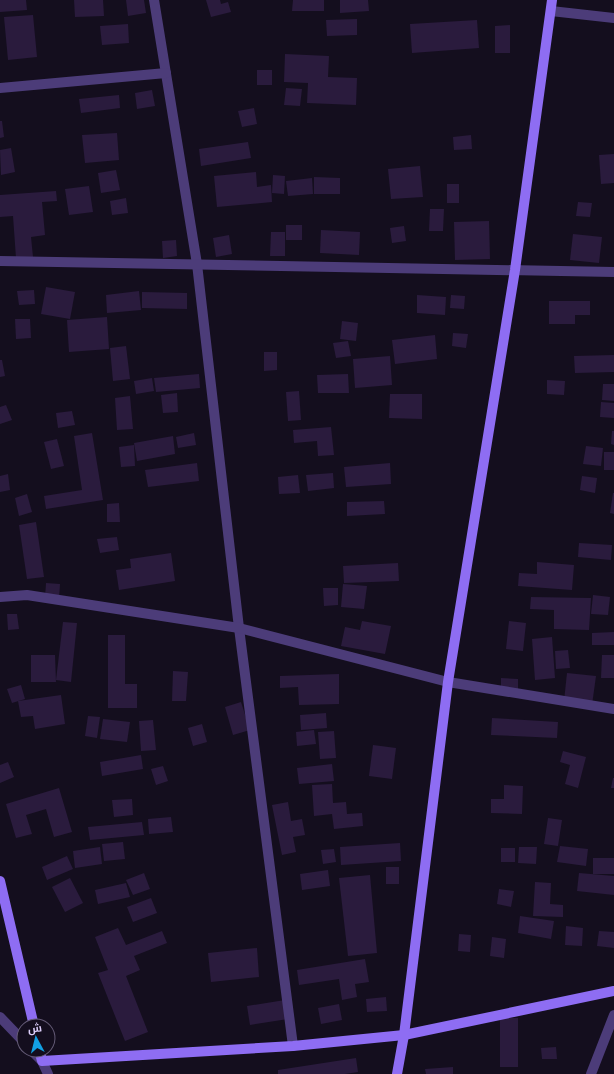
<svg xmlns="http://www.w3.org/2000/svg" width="614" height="1074" font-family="'Work Sans',Cairo,sans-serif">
<rect width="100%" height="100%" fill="#140e1e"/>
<g fill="#2a1b3d">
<polygon points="0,0 26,0 27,10 0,12"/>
<polygon points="74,0 103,0 104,16 75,17"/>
<polygon points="126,0 144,0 146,13 128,16"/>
<polygon points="206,0 220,0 221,4 228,2 231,12 211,17"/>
<polygon points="293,0 324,0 324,11 292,11"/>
<polygon points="340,0 368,0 369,11 340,13"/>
<polygon points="33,15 37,57 8,60 4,17"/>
<polygon points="357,19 357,35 327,36 326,20"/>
<polygon points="477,20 479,48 412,53 410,24"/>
<polygon points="128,24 129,43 102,45 100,26"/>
<polygon points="510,25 510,53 495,53 495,26"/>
<polygon points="285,54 329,56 328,77 357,78 356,105 307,103 308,83 284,82"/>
<rect x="257" y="70" width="15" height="15"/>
<polygon points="286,88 302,89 300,106 284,105"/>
<polygon points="152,90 155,106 137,109 135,93"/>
<polygon points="119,95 120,108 81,113 79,99"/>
<polygon points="254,108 257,124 242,127 238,111"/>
<polygon points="0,121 2,121 4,137 0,138"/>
<polygon points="117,133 119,160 85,163 82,135"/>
<polygon points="471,135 472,149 454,150 453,137"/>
<polygon points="248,142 251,158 201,166 199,149"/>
<polygon points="11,148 15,172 1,175 0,150"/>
<polygon points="614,154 614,183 601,184 599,155"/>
<polygon points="420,166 423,197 391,199 388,169"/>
<polygon points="116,170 120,190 101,193 98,173"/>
<polygon points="256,172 257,187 271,185 272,202 217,207 214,176"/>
<polygon points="273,175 285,176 284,194 272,193"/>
<polygon points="314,177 340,178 340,194 314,194"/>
<polygon points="312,178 313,194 288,196 286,181"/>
<rect x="447" y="184" width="12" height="19"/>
<polygon points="89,186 93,212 69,215 65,189"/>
<polygon points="56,191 57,201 42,202 45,235 31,237 33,257 16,258 13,216 0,217 0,195"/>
<polygon points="126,198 128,213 112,215 110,201"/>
<polygon points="578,202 592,203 590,217 576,216"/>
<polygon points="430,209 444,209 443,231 429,231"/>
<polygon points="489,221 490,259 455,260 454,222"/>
<rect x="286" y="225" width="16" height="15"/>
<polygon points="404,226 406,241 392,243 390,228"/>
<polygon points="321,230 360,232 359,255 320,253"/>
<polygon points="271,232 285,232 285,256 270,256"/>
<polygon points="573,234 602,237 599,263 570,260"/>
<polygon points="229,235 232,254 216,257 213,238"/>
<polygon points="176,240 177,256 163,258 162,241"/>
<polygon points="46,287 75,292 70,319 41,314"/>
<polygon points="34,290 35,304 19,305 17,291"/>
<polygon points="139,291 141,310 107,313 106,295"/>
<polygon points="142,292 187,293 187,309 142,308"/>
<polygon points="417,295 446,297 445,315 417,313"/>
<polygon points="451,295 465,296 464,309 450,308"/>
<polygon points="549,301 590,301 590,315 575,315 575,324 549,324"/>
<polygon points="107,317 109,349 69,352 67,320"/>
<polygon points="15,319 30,319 31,338 16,339"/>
<polygon points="342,321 358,323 356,341 340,339"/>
<polygon points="453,333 468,334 466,348 452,346"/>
<polygon points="435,335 437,359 395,364 392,340"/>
<polygon points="348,341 351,356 336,358 333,343"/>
<polygon points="126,346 130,379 113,381 110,348"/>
<polygon points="264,352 277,352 277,370 264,371"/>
<polygon points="614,355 614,372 575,373 574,356"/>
<polygon points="390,356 392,385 355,388 353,359"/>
<polygon points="0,360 2,360 5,376 0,377"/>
<polygon points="199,374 200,388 156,392 154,378"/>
<polygon points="348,374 349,393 318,393 317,375"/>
<polygon points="152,378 154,391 136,394 134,381"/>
<polygon points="547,380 565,381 564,395 547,394"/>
<polygon points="603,384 614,384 614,401 602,400"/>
<polygon points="299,391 301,420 288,421 286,392"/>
<polygon points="177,393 178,412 163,413 161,395"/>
<polygon points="390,394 422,394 422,419 389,418"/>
<polygon points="130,396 133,429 117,430 115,398"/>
<polygon points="601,402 614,403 614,418 600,417"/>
<polygon points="6,405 12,420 0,424 0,407"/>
<polygon points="72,411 75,425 58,428 56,413"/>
<polygon points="331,427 334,455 318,456 317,441 294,443 293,430"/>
<polygon points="612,431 614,431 614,445 611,444"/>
<polygon points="92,433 103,500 46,509 44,496 82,490 74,436"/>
<polygon points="194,433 196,445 178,448 176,437"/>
<polygon points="173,436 175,454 137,461 134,443"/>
<polygon points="57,439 64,466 51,469 44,442"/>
<polygon points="134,445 135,466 121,467 119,447"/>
<polygon points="586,446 603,448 601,466 583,464"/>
<rect x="604" y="452" width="10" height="18"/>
<polygon points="197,463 199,481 148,487 145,470"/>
<polygon points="390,463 391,484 346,487 344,467"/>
<polygon points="333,473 334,488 308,491 306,475"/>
<polygon points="8,474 10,490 0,492 0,476"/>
<polygon points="298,475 300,493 279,494 278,477"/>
<polygon points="582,476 597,478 595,493 580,490"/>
<polygon points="613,493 614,493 614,514 610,513"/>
<polygon points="27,494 32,512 19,516 15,498"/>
<polygon points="384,501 385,514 347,516 347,502"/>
<polygon points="119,503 120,522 107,522 107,504"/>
<polygon points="36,522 44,577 27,579 19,525"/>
<polygon points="117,537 119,550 100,553 97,539"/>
<polygon points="579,543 612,545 611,560 578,557"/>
<polygon points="171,553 175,581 119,590 116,570 131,568 130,559"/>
<polygon points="537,562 574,565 572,590 518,586 519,573 537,574"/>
<polygon points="398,563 399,581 344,583 343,566"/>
<polygon points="46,583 60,584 59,599 45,598"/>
<polygon points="343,584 367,586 364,609 341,607"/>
<polygon points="323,588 338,588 338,605 324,606"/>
<polygon points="593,595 610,597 608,615 591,614"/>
<polygon points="531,597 591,598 589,630 554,629 554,610 530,609"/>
<polygon points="7,614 17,614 19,629 8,630"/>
<polygon points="362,621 391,626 385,654 341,646 345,627 360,630"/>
<polygon points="509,621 526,623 523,651 506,649"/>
<polygon points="63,622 77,623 71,682 56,680"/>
<polygon points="614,632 614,645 592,645 592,633"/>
<polygon points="108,635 125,635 125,684 137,684 137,708 108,708"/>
<polygon points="552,637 555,678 535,680 532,639"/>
<polygon points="568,650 570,668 556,669 555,651"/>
<polygon points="31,655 55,655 56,682 31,682"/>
<polygon points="602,655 614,655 614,678 601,678"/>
<polygon points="173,671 188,672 186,701 172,701"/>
<polygon points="567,673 596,676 592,705 564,701"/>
<polygon points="339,674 339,704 299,705 298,687 280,688 280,676"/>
<polygon points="501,678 518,679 518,693 501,693"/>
<polygon points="21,685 25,699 12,703 7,689"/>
<polygon points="61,695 65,724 35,729 33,716 21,717 18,701"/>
<polygon points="241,702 250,730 233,735 225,707"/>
<polygon points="326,713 327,728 301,730 300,715"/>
<polygon points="88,716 100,717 97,738 85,736"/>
<polygon points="492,718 558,722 557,738 491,735"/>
<polygon points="103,719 130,722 127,742 100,739"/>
<polygon points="153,720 156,750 141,751 139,721"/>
<polygon points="202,724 207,742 193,746 188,728"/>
<polygon points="314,730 316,744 297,746 296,732"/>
<polygon points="334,731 336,758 320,759 318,732"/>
<polygon points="373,745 396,748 392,779 369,776"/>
<polygon points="563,751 586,757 578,788 565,784 570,765 560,762"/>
<polygon points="141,755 143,769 102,776 100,762"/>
<polygon points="8,762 14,777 0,783 0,765"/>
<polygon points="332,764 334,781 299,784 297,768"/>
<polygon points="163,766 168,781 156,785 151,769"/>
<polygon points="613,778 614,778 614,788 611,788"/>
<polygon points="332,784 333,803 346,802 347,814 362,813 363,826 334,829 332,814 314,816 312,785"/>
<polygon points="504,785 523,786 522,814 491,813 491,799 504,799"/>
<polygon points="59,788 72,832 54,837 46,809 26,815 32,834 16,838 6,804"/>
<polygon points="132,799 133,815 114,817 112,800"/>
<polygon points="288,802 291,821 302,819 305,835 293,837 296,852 282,855 272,805"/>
<polygon points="171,817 173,832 149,834 148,819"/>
<polygon points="548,818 562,820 558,846 544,844"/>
<polygon points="142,822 144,835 90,840 88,827"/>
<polygon points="123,842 125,859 104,861 102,844"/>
<polygon points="400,843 401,861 341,865 340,847"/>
<polygon points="560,846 588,849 586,866 557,862"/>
<polygon points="100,847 102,864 75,868 73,851"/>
<polygon points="519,847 537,847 536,864 518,863"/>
<rect x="501" y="848" width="14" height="14"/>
<polygon points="334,849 336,862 323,864 321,850"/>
<polygon points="67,856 73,869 47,880 42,867"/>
<rect x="593" y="858" width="21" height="16"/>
<rect x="386" y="867" width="13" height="17"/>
<polygon points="328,870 330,886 302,890 300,874"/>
<polygon points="144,873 150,889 133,895 126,880"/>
<polygon points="579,873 614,876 614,895 577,891"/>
<polygon points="370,875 377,953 348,956 339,878"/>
<polygon points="70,878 83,903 65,912 52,887"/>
<polygon points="535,882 551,883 550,904 563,905 563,917 533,916"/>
<polygon points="126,883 130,897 98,904 95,890"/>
<polygon points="499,889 514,891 511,907 497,904"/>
<polygon points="151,898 157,913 133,922 127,907"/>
<polygon points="520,916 554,921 551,939 518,933"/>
<polygon points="566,926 583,928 582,946 565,945"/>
<polygon points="118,928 126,945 162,931 167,943 134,956 140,970 126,976 148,1032 125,1041 98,973 108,970 95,937"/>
<polygon points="599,931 614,932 614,948 597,946"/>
<polygon points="459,934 471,935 470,952 458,951"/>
<polygon points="492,937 506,939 504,958 490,956"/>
<polygon points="257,948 259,977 211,982 208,953"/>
<polygon points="365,959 369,982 355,984 357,997 342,1000 339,979 299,985 297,970"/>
<polygon points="386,997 387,1011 367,1012 366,999"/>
<polygon points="285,1000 288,1019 250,1025 247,1006"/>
<polygon points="339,1004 342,1020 321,1024 318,1008"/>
<rect x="500" y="1018" width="18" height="49"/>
<polygon points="556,1047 557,1059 542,1059 541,1048"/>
<polygon points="356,1058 358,1072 345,1074 278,1074 278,1070"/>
<polygon points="453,1067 453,1074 426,1074 425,1069"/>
</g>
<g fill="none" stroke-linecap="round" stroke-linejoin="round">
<g stroke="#4c3c79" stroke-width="10">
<polyline points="154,0 197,264 239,628 293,1046"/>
<polyline points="551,11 614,18"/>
<polyline points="0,88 166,73"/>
<polyline points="0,261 614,272"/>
<polyline points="0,597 27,595 239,628 448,682 614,709"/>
<polyline points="0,1017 24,1042"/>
<polyline points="31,1050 42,1061 48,1074"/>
<polyline points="591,1074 614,1015"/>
</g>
<g stroke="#8e6df3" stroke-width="10">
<polyline points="0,881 34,1026"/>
<polyline points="39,1050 42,1061 293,1046 404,1035 614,991"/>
<polyline points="397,1074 404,1035 448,682 515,270 552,0"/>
</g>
</g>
<g transform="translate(36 1038) rotate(353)"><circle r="19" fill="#140e1e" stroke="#645b76"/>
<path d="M0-3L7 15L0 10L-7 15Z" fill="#12a0e3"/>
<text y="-6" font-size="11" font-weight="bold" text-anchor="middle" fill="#ddcffb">ش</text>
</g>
</svg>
